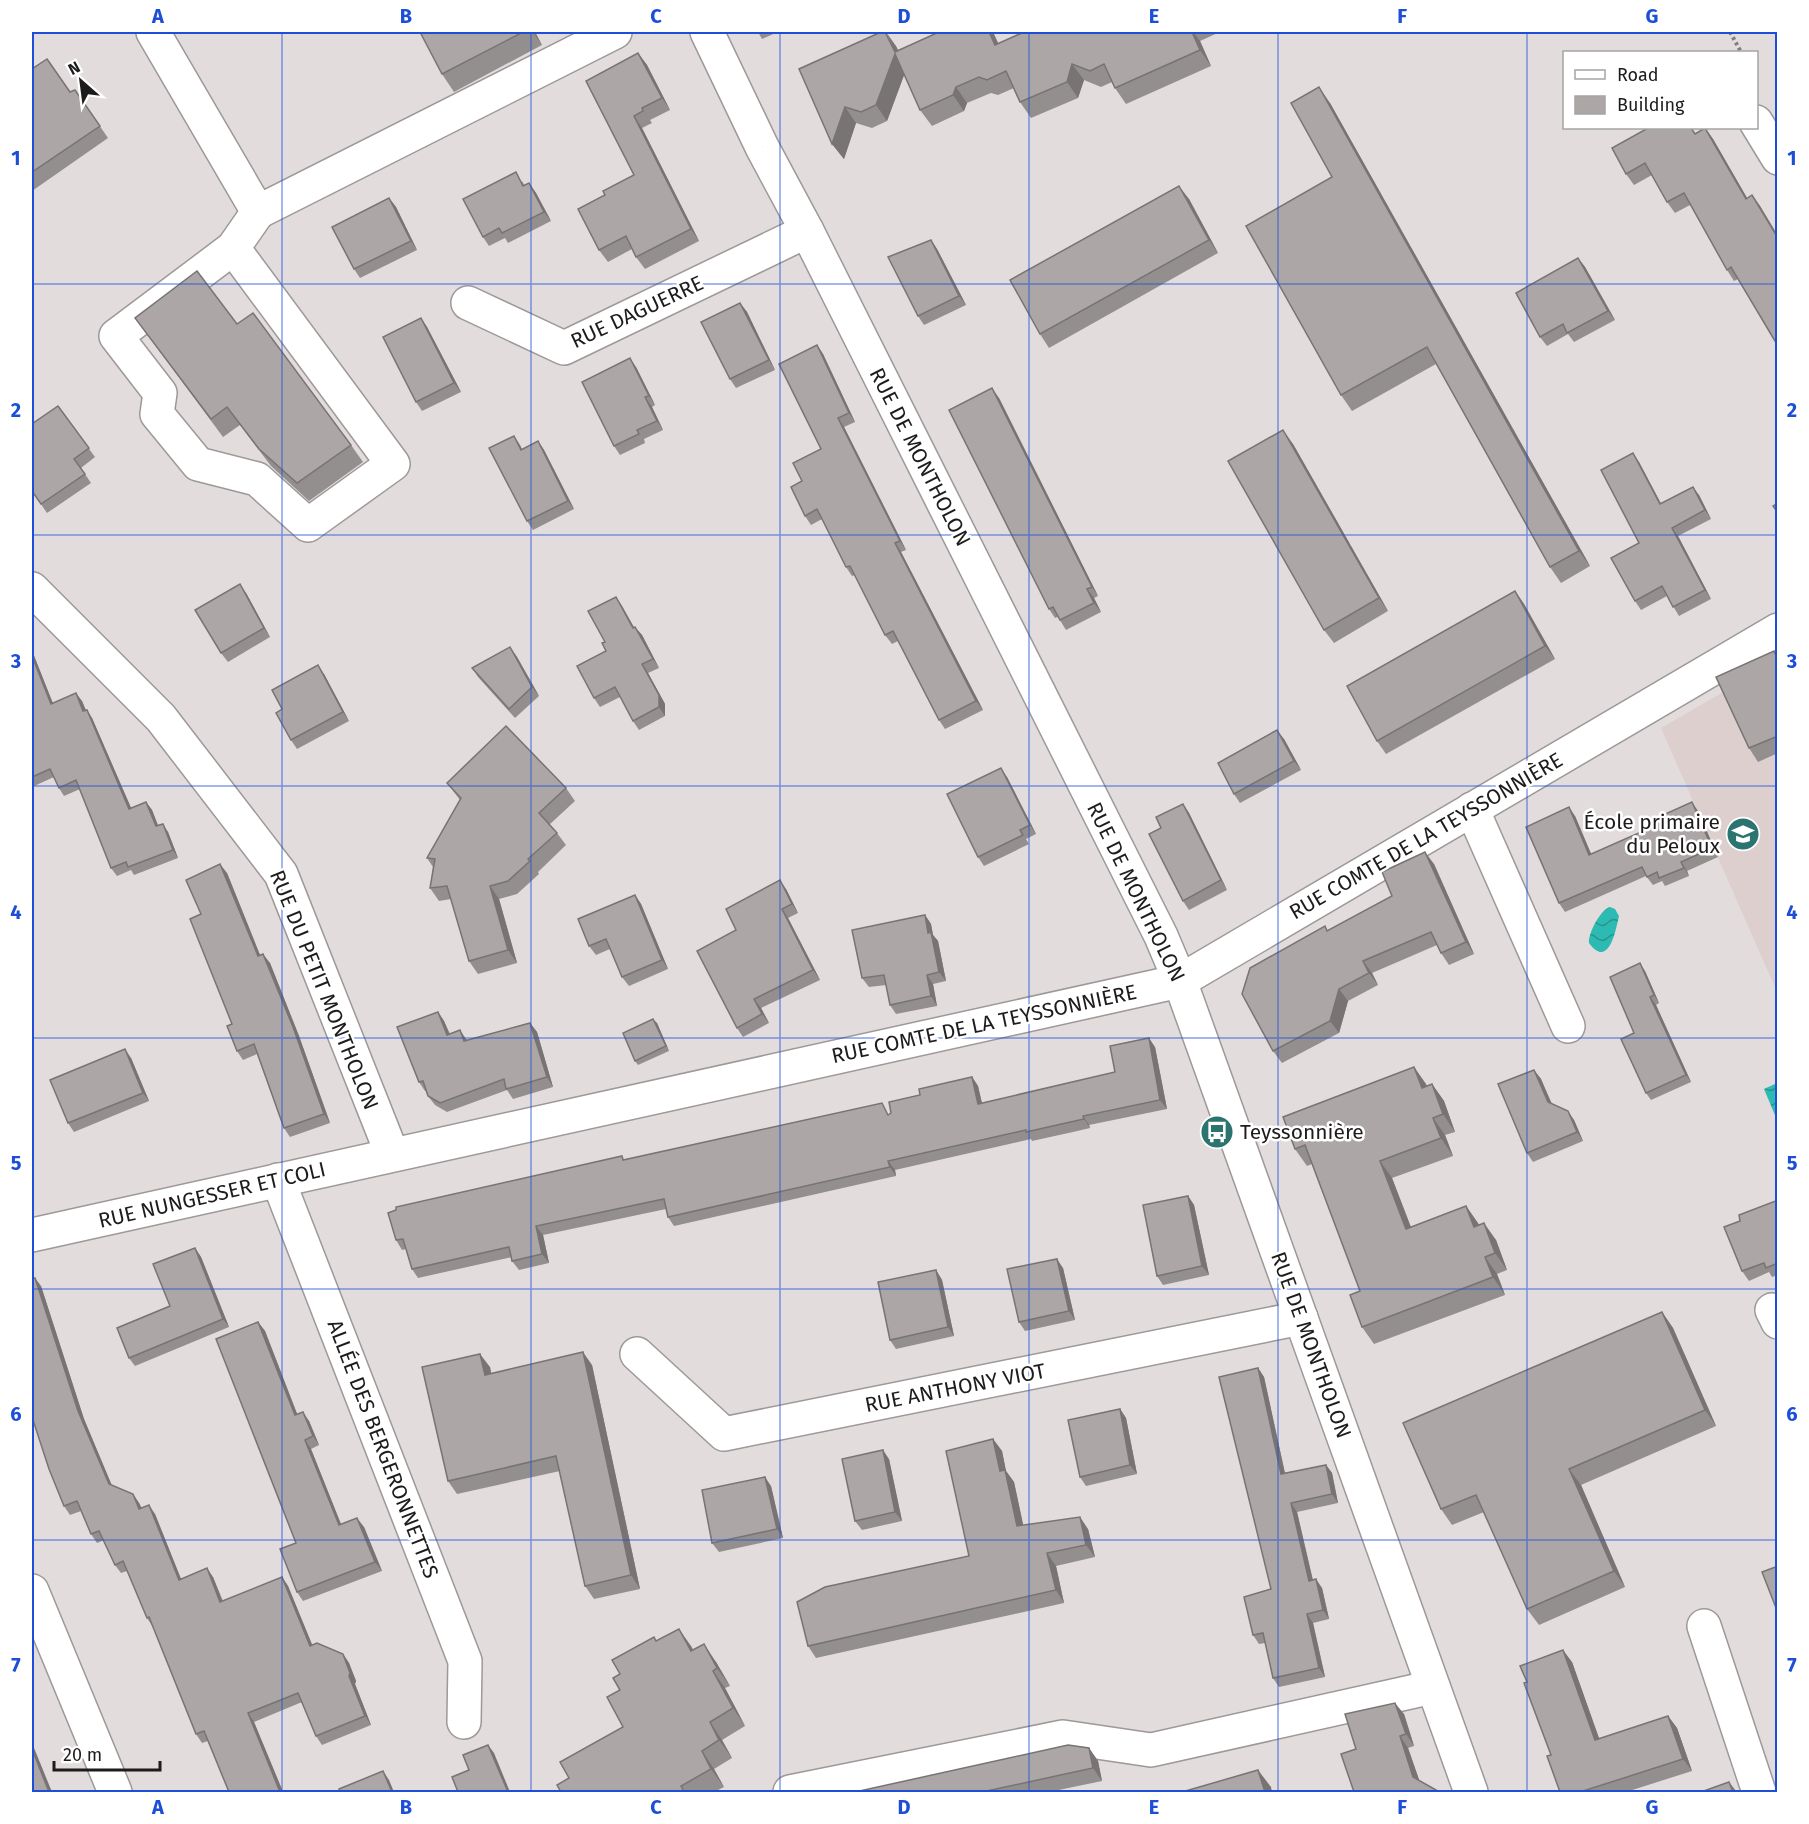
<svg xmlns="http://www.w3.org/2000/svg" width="1809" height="1824" font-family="'Fira Sans',sans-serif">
<defs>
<pattern id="water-waves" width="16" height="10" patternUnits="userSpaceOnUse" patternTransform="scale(1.5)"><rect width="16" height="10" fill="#2cbab2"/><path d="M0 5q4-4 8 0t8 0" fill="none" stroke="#259690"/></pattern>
</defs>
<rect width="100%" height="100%" fill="#e3dcdd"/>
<polygon fill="#decfcf" points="1777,667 1777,992 1661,728 1725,691"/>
<g fill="url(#water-waves)">
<path d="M 1610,907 L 1615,909 L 1619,916 C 1616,929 1609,970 1589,943 C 1588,933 1601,909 1610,907 Z"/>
<polygon points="1777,1083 1777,1120 1764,1089"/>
</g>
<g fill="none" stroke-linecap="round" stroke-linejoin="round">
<defs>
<g id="minor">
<polyline points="153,32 258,212 615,32"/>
<polyline points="707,32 762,147 807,231 1161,936 1180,981 1471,1792"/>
<polyline points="1756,122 1778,158"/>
<polyline points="233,248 116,336 160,393 157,414 198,464 257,479 308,525 393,464 233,248 258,212"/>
<polyline points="468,303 564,348 807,231"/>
<polyline points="32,589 161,718 281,874 392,1154"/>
<polyline points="1472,809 1568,1026"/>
<polyline points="278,1180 465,1661 464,1722"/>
<polyline points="32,1235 1180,981 1778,630"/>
<polyline points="1772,1310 1778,1322"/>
<polyline points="637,1354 724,1434 1301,1318"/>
<polyline points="32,1591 115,1792"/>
<polyline points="1704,1626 1759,1792"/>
<polyline points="790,1792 1063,1737 1151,1750 1433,1687"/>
</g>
</defs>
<use href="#minor" stroke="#9e9898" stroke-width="36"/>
<polyline stroke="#837e7f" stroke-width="4" stroke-dasharray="3 3" stroke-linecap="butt" points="1730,32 1741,52"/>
<use href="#minor" stroke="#fff" stroke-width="33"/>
</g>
<g fill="#948f8f">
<polygon points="420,32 541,32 536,34 542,45 454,92 442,74"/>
<polygon points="758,32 778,32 762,39"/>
<polygon points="939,32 993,32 998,43 1024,32 1220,32 1200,41 1211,66 1126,104 1115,88 1112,82 1101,87 1084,80 1078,98 1031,118 1020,102 1014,88 998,95 991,93 967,103 964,111 932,126 920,110 904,75 887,121 872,128 856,123 844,159 832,144 799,69 896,46 898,50"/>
<polygon points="638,53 647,65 670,110 650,120 652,123 642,128 699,241 645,269 636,257 632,249 608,262 599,250 605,195 634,175 586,81"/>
<polygon points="32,69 70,92 75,90 108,138 32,191"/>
<polygon points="1330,103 1590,566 1561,583 1550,567 1436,364 1352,411 1341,395"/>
<polygon points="1648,128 1692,128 1695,134 1705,128 1713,139 1747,198 1752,195 1760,206 1778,236 1778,345 1738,279 1734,281 1727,270 1690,205 1675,213 1667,202 1652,175 1634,185 1626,174"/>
<polygon points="522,181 525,186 529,183 536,193 551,221 508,243 505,238 489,246 483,237"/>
<polygon points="389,198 396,207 417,250 360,278 354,269"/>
<polygon points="1189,199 1218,253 1049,348 1040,334"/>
<polygon points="931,240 937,249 966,305 924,325 918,316"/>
<polygon points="1578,258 1585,267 1615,320 1574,342 1568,334 1547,346 1540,337"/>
<polygon points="740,303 747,312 775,370 736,388 730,379"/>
<polygon points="135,318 237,324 351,445 363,462 309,501 271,466 240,425 223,437"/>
<polygon points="421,318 427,327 461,392 422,411 416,402"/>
<polygon points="817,345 823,354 855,422 844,427 906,550 901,552 983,710 945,729 939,720 898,641 892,644 885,635 855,575 852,576 846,567 822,519 811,525 805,516 802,481 821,449"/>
<polygon points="636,367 655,405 652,407 663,430 644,439 645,443 620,455 614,446"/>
<polygon points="999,398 1098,596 1094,598 1101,612 1066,630 1058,617 1055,618 1049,609"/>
<polygon points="58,406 95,457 81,468 91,483 47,513 32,491"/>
<polygon points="514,436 522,450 538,441 544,450 574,509 533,530 527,521"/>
<polygon points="1293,444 1388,611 1334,643 1324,630"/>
<polygon points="1639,462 1661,504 1699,495 1711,519 1678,536 1711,599 1679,616 1667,596 1641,610 1635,601 1639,543"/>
<polygon points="1515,591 1524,604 1555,659 1386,754 1377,741"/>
<polygon points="246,593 270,637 228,662 221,653"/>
<polygon points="616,597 622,606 634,627 642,635 659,668 648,673 665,704 665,716 639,730 633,721 620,697 600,707 594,698 606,651 605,642"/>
<polygon points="510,647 517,657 539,696 515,718 478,677 472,668"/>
<polygon points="32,651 53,703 82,701 86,710 92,718 131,808 146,802 152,810 158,825 168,832 178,858 134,875 131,870 117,876 111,868 80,789 64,796 59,788 54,777 32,787"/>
<polygon points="1774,651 1778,656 1778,753 1758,762 1749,748"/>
<polygon points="324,674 349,721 297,749 291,740 282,709"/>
<polygon points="1284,739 1301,770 1240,803 1234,794"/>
<polygon points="1007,777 1036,834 1026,839 1029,844 984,866 978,857"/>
<polygon points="447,783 566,788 575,801 549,825 557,833 566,845 538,872 539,874 517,894 499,899 517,963 478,974 469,961 451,899 439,901 430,888 433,867 427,858 460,800"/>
<polygon points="1183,804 1189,813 1227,890 1189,910 1183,901 1161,828"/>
<polygon points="1698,811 1718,857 1687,871 1689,876 1665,886 1662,881 1653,885 1646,876 1565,912 1559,903 1575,816 1591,854"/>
<polygon points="1434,864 1474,954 1449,965 1441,953 1437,945 1372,973 1378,985 1348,1001 1339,1033 1282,1063 1273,1051 1325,926 1328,931 1392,896"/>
<polygon points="227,873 260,955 270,963 299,1036 330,1123 290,1137 284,1128 257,1054 243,1060 237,1051 232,1024 201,914"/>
<polygon points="786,889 798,913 788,918 820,980 761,1008 769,1023 743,1037 737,1028 736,930"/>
<polygon points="635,895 641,904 668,969 629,986 622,977 610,949 596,955 589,946"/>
<polygon points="925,915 931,924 933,935 938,941 946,981 933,984 937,1006 896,1014 890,1005 886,985 869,987 862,978"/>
<polygon points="1645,971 1659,1003 1656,1005 1691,1082 1651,1100 1646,1093 1634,1033"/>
<polygon points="438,1012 444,1021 450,1034 466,1039 467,1040 530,1023 537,1032 553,1087 513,1099 507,1090 447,1112 435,1105 428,1096 426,1091 425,1091 419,1082"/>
<polygon points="657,1023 669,1051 638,1065 635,1061"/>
<polygon points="1155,1047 1167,1109 1089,1125 1090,1128 1073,1132 1032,1141 1031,1139 895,1170 896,1176 674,1226 668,1217 666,1209 543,1235 549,1263 519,1270 512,1261 512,1257 418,1278 412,1269 406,1249 402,1250 396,1240 622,1156 624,1160 889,1114 920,1095 972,1077 978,1086 982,1103 1115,1072"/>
<polygon points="131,1058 149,1101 74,1132 68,1123"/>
<polygon points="1414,1067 1427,1086 1432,1084 1444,1101 1455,1132 1445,1135 1453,1156 1392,1178 1411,1227 1466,1206 1479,1225 1496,1240 1507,1270 1497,1274 1505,1295 1374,1344 1362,1327 1360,1291 1312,1164 1307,1166 1295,1149"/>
<polygon points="1534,1070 1541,1079 1551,1104 1574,1120 1583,1141 1533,1162 1527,1153"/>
<polygon points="1188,1196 1194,1205 1209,1275 1163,1285 1157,1276"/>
<polygon points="1778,1200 1778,1275 1772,1277 1769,1272 1749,1281 1742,1271 1740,1221"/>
<polygon points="195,1248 201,1257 229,1327 135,1366 129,1358 170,1306"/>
<polygon points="1063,1268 1075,1320 1025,1331 1019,1322"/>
<polygon points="936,1270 942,1280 954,1336 896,1349 890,1340"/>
<polygon points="41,1286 84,1419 112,1486 133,1494 139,1503 142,1508 155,1514 181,1579 213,1577 223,1601 282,1577 288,1586 312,1645 343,1654 349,1663 356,1681 355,1684 371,1725 322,1745 316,1736 302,1702 254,1722 283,1792 229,1792 208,1741 202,1743 196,1734 153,1627 147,1618 127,1571 121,1573 115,1565 104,1540 97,1543 91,1534 81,1511 70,1515 64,1506"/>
<polygon points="1662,1312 1673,1328 1716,1426 1581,1485 1625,1587 1539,1625 1527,1609 1484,1512 1452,1525 1441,1509"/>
<polygon points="258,1322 265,1331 297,1414 309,1421 319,1445 311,1449 341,1525 364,1527 382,1571 303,1601 297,1592 296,1543"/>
<polygon points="592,1365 640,1589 594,1599 585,1586 560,1471 457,1494 448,1481 490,1367 491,1373"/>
<polygon points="1258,1368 1264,1377 1285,1473 1326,1465 1332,1473 1338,1503 1297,1512 1313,1580 1322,1588 1329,1619 1313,1623 1325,1677 1279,1687 1273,1678 1265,1643 1259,1644 1253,1635 1271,1589"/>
<polygon points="1120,1409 1126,1418 1137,1474 1086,1486 1080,1477"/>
<polygon points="993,1439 1002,1451 1006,1471 1014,1482 1023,1525 1088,1529 1095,1557 1056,1566 1064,1603 816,1658 808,1646 969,1556"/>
<polygon points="889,1459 902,1521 862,1530 855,1521"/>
<polygon points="771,1486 783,1538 719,1552 712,1543"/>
<polygon points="656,1641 691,1646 693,1650 716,1662 730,1686 725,1688 745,1726 722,1740 732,1758 714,1769 724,1787 714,1792 561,1792 569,1778 623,1727 620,1690 620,1674"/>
<polygon points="1572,1662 1599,1739 1668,1716 1677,1728 1692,1771 1626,1792 1560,1792 1551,1755"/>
<polygon points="1404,1714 1414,1746 1408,1748 1419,1780 1436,1790 1438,1792 1354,1792 1356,1749"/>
<polygon points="1089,1748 1098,1761 1102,1781 1049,1792 855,1792"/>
</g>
<g fill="#787474">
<polygon points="533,32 535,32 542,45"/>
<polygon points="886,32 896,46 906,68 895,52"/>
<polygon points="989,32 993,32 1006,61 995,45"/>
<polygon points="1192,32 1193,32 1200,41 1211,66 1200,50"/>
<polygon points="638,53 647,65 670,110 662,98"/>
<polygon points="895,54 906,70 887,121 876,105"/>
<polygon points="1072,64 1084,80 1078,98 1067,82"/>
<polygon points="956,87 967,103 964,111 953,95"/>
<polygon points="1319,87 1330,103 1590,566 1579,551"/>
<polygon points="845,107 856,123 844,159 832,144"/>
<polygon points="634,116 642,128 699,241 691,229"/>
<polygon points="1705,128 1713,139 1754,210 1746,199"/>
<polygon points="529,183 536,193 551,221 544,212"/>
<polygon points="1179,186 1189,199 1218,253 1209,240"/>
<polygon points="1752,195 1760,206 1778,236 1778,238"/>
<polygon points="389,198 396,207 417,250 411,241"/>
<polygon points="931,240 937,249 966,305 959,296"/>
<polygon points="1578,258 1585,267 1615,320 1608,311"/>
<polygon points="740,303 747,312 775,370 769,360"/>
<polygon points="421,318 427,327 461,392 454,383"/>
<polygon points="817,345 823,354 855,422 849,413"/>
<polygon points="630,358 636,367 655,405 649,396"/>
<polygon points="992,388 999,398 1098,596 1092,587"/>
<polygon points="645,397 652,407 663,430 657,421"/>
<polygon points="838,418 844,427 906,550 900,541"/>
<polygon points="1283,430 1293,444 1388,611 1379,598"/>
<polygon points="514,436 520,445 527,459 521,450"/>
<polygon points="538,441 544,450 574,509 568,501"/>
<polygon points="1633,453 1639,462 1666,513 1660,504"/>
<polygon points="1693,487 1699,495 1711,519 1705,510"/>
<polygon points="1672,528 1678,536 1711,599 1705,590"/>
<polygon points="895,543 901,552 983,710 976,701"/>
<polygon points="240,584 246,593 270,637 264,628"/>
<polygon points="1087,589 1094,598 1101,612 1094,603"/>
<polygon points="1515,591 1524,604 1555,659 1545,646"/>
<polygon points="616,597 622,606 639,637 633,628"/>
<polygon points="635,627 642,635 659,668 653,659"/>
<polygon points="510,647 517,657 539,696 532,687"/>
<polygon points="32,651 33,653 56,712 51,704 32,656"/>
<polygon points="642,664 648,673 665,704 665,716 659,707"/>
<polygon points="318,665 324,674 349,721 343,712"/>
<polygon points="76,693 82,701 89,719 83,711"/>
<polygon points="87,710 92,718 135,817 129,809"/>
<polygon points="1277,730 1284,739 1301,770 1294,761"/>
<polygon points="1001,768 1007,777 1036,834 1030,825"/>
<polygon points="146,802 152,810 161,834 156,826"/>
<polygon points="1692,802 1698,811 1718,857 1712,848"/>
<polygon points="1183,804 1189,813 1227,890 1221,880"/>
<polygon points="1569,807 1575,816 1595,863 1589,855"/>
<polygon points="163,824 168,832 178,858 173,850"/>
<polygon points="1425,852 1434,864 1474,954 1466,942"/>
<polygon points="1681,862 1687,871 1689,876 1684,868"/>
<polygon points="220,864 227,873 264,965 258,956"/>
<polygon points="780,880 786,889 798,913 792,904"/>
<polygon points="490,886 499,899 517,963 508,950"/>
<polygon points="635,895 641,904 668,969 662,960"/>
<polygon points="782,909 788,918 820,980 813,970"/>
<polygon points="925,915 931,924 933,935 938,941 946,981 939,972 928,933"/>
<polygon points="263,954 270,963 299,1036 330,1123 324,1114"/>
<polygon points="1363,961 1372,973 1378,985 1369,973"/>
<polygon points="1640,963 1645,971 1659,1003 1654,995"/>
<polygon points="927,975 933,984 937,1006 931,996"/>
<polygon points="1339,989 1348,1001 1339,1033 1330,1021"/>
<polygon points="1650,997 1656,1005 1691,1082 1686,1075"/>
<polygon points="754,999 761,1008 769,1023 762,1014"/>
<polygon points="438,1012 444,1021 454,1045 447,1035"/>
<polygon points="653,1019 657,1023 669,1051 666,1046"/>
<polygon points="530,1023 537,1032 553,1087 547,1077"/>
<polygon points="460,1030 466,1039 470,1050 464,1041"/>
<polygon points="1149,1038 1155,1047 1167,1109 1160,1100"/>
<polygon points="125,1049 131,1058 149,1101 143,1093"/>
<polygon points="1414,1067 1426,1084 1434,1105 1422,1088"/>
<polygon points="1534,1070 1541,1079 1555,1111 1548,1102"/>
<polygon points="972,1077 978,1086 984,1113 978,1104"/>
<polygon points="1432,1084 1444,1101 1455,1132 1443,1114"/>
<polygon points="1568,1111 1574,1120 1583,1141 1577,1132"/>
<polygon points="1083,1116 1089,1125 1090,1128 1084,1119"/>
<polygon points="1433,1118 1445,1135 1453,1156 1441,1138"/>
<polygon points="888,1161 895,1170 896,1176 890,1167"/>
<polygon points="1380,1161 1392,1178 1418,1246 1406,1229"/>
<polygon points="1188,1196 1194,1205 1209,1275 1202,1266"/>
<polygon points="1466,1206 1478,1223 1486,1244 1474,1227"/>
<polygon points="1484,1223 1496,1240 1507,1270 1495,1253"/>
<polygon points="536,1226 543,1235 549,1263 542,1254"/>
<polygon points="195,1248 201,1257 229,1327 223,1319"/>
<polygon points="1485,1257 1497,1274 1505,1295 1493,1277"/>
<polygon points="1057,1259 1063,1268 1075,1320 1069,1311"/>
<polygon points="936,1270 942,1280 954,1336 948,1327"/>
<polygon points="35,1278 41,1286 84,1419 115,1493 109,1484 78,1411"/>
<polygon points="1662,1312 1673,1328 1716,1426 1705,1410"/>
<polygon points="258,1322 265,1331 301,1424 295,1415"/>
<polygon points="583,1352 592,1365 640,1589 631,1575"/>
<polygon points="480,1354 490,1367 494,1388 485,1375"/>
<polygon points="1258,1368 1264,1377 1287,1483 1281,1474"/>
<polygon points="1120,1409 1126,1418 1137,1474 1130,1465"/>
<polygon points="303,1412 309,1421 319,1445 313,1436"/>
<polygon points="993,1439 1002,1451 1006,1471 1014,1482 1026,1538 1017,1526 1000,1471"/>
<polygon points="305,1440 311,1449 345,1534 339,1525"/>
<polygon points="883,1450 889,1459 902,1521 895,1512"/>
<polygon points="1326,1465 1332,1473 1338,1503 1332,1494"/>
<polygon points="1569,1469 1581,1485 1625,1587 1614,1571"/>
<polygon points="765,1477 771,1486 783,1538 777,1529"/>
<polygon points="133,1494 139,1503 145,1517 139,1509"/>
<polygon points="1291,1503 1297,1512 1315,1590 1309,1581"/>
<polygon points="149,1505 155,1514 185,1589 179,1580"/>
<polygon points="1080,1517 1088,1529 1095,1557 1086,1545"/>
<polygon points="357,1518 364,1527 382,1571 375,1562"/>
<polygon points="1047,1553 1056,1566 1064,1603 1056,1590"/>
<polygon points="207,1568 213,1577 226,1611 220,1602"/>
<polygon points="282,1577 288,1586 316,1654 310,1646"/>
<polygon points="1316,1579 1322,1588 1329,1619 1323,1610"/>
<polygon points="1307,1614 1313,1623 1325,1677 1319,1668"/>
<polygon points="679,1629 691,1646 703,1669 691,1651"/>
<polygon points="704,1644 716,1662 730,1686 717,1668"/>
<polygon points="1563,1650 1572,1662 1604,1752 1595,1740"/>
<polygon points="343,1654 349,1663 356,1681 355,1684 371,1725 365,1716 349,1676"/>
<polygon points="713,1671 725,1688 745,1726 733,1708"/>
<polygon points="1395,1703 1404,1714 1414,1746 1406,1734"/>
<polygon points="248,1713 254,1722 283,1792 280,1792"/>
<polygon points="1668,1716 1677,1728 1692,1771 1683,1759"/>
<polygon points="710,1722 722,1740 732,1758 719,1740"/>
<polygon points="1400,1736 1408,1748 1422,1788 1413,1777"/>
<polygon points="32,1743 52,1792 49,1792 32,1749"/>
<polygon points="488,1745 494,1753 510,1792 508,1792"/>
<polygon points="1089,1748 1098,1761 1102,1781 1093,1768"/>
<polygon points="702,1751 714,1769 724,1787 711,1769"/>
<polygon points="1258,1770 1271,1787 1272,1792 1265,1792"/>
<polygon points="383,1771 389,1780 394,1792 392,1792"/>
<polygon points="1729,1782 1736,1791 1736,1792 1733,1792"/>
</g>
<g fill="#aca6a6" stroke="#787474" stroke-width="1.5">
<polygon points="420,32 523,32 442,74"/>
<polygon points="881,32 885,32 895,52 939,32 989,32 995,45 1024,32 1192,32 1200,50 1115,88 1104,64 1090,71 1072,64 1067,82 1020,102 1006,71 987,80 979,77 956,87 953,95 920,110 895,54 876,105 861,112 845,107 832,144 799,69"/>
<polygon points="638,53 662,98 642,108 643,111 634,116 691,229 636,257 626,236 599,250 578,209 605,195 603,191 634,175 586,81"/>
<polygon points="47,59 70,92 75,90 100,126 32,172 32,69"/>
<polygon points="1319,87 1579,551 1550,567 1427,347 1341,395 1246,226 1332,177 1291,103"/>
<polygon points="1648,128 1691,128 1695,134 1705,128 1746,199 1752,195 1778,238 1778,340 1775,341 1731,267 1727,270 1684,193 1667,202 1645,163 1626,174 1612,148"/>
<polygon points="516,172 523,186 529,183 544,212 502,233 499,228 483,237 463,199"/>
<polygon points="1179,186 1209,240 1040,334 1010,280"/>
<polygon points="389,198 411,241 354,269 332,227"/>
<polygon points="931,240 959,296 918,316 888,257"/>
<polygon points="1578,258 1608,311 1567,333 1563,324 1540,337 1516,293"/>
<polygon points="197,271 237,324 253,313 351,445 297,483 259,449 227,407 211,419 135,318"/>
<polygon points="740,303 769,360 730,379 701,322"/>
<polygon points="421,318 454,383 416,402 383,337"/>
<polygon points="817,345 849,413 838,418 900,541 895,543 976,701 939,720 893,631 885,635 850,566 846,567 817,509 805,516 791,487 802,481 793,463 821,449 779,364"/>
<polygon points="630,358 649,396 645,397 657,421 637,430 639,434 614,446 582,382"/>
<polygon points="992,388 1092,587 1087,589 1094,603 1060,620 1053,607 1049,609 949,410"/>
<polygon points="58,406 89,448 74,459 85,474 41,504 32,491 32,424"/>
<polygon points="1283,430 1379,598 1324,630 1228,461"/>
<polygon points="514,436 521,450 538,441 568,501 527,521 489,448"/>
<polygon points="1633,453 1660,504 1693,487 1705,510 1672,528 1705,590 1673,607 1662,586 1635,601 1611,558 1639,543 1601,470"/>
<polygon points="1778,503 1778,513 1773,506"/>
<polygon points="240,584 264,628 221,653 195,610"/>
<polygon points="1515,591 1545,646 1377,741 1347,686"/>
<polygon points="616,597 633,628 635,627 653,659 642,664 659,695 659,707 633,721 615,687 594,698 577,666 606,651 602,643 605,642 588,611"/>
<polygon points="510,647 532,687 509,709 472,668"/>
<polygon points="1774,651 1777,658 1778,658 1778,736 1749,748 1716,677"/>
<polygon points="32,656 51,704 76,693 83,711 87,710 129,809 146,802 156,826 163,824 173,850 128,867 126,862 111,868 76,780 59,788 50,769 32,777"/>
<polygon points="318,665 343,712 291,740 276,713 282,709 272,690"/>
<polygon points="506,726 566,788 539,813 557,833 528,859 530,861 508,881 490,886 508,950 469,961 447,886 430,888 435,859 427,858 461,798 447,783"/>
<polygon points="1277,730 1294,761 1234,794 1218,763"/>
<polygon points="1001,768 1030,825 1020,830 1023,835 978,857 947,794"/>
<polygon points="1692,802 1712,848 1681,862 1684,868 1659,878 1657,872 1647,877 1642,867 1559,903 1526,827 1569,807 1589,855 1657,825 1654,819"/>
<polygon points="1183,804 1221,880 1183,901 1149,834 1161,828 1156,817"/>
<polygon points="1425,852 1466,942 1441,953 1431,932 1363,961 1369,973 1339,989 1330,1021 1273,1051 1242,994 1250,968 1325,926 1327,931 1392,896 1382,872"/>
<polygon points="220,864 258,956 263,954 293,1027 324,1114 284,1128 254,1044 237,1051 227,1026 232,1024 190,919 201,914 186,880"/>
<polygon points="780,880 792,904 782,909 813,970 754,999 762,1014 737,1028 697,951 736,930 726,909"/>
<polygon points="635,895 662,960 622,977 606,939 589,946 578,919"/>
<polygon points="925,915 928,933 931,932 939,972 927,975 931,996 890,1005 884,975 862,978 852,930"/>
<polygon points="1640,963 1654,995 1650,997 1686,1075 1646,1093 1621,1039 1634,1033 1610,977"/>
<polygon points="438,1012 447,1035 460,1030 464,1041 530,1023 547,1077 506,1089 504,1079 440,1103 428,1096 423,1081 419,1082 397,1027"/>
<polygon points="653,1019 666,1046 635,1061 623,1033"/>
<polygon points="1149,1038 1160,1100 1083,1116 1084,1119 1066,1123 1026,1132 1026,1130 888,1161 890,1167 668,1217 664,1199 536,1226 542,1254 512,1261 509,1247 412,1269 403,1239 396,1240 388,1213 396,1210 396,1207 622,1156 623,1160 882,1103 888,1115 891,1113 889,1102 920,1095 919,1089 972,1077 978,1104 1115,1072 1110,1046"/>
<polygon points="125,1049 143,1093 68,1123 50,1080"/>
<polygon points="1414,1067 1422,1088 1432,1084 1443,1114 1433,1118 1441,1138 1380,1161 1406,1229 1466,1206 1474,1227 1484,1223 1495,1253 1485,1257 1493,1277 1362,1327 1350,1295 1360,1291 1305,1145 1295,1149 1283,1117"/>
<polygon points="1534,1070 1548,1102 1568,1111 1577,1132 1527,1153 1498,1084"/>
<polygon points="1188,1196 1202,1266 1157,1276 1143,1205"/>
<polygon points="1778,1200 1778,1263 1766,1268 1764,1263 1742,1271 1724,1227 1740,1221 1739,1215"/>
<polygon points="195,1248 223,1319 129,1358 117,1328 170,1306 153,1264"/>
<polygon points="1057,1259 1069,1311 1019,1322 1007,1269"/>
<polygon points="936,1270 948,1327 890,1340 878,1282"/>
<polygon points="35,1278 78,1411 109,1484 133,1494 139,1509 149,1505 179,1580 207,1568 220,1602 282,1577 310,1646 317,1643 343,1654 350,1673 349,1676 365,1716 316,1736 298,1693 248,1713 280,1792 229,1792 204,1731 196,1734 149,1617 147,1618 123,1561 115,1565 99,1531 91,1534 77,1501 64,1506 49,1469 32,1417 32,1279"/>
<polygon points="1662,1312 1705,1410 1569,1469 1614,1571 1527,1609 1476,1495 1441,1509 1403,1423"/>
<polygon points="258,1322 295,1415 303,1412 313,1436 305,1440 339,1525 357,1518 375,1562 297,1592 280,1549 296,1543 216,1339"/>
<polygon points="583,1352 631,1575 585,1586 556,1456 448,1481 422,1367 480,1354 485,1375"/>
<polygon points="1258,1368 1281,1474 1326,1465 1332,1494 1291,1503 1309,1581 1316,1579 1323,1610 1307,1614 1319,1668 1273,1678 1263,1633 1253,1635 1244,1597 1271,1589 1219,1377"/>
<polygon points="1120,1409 1130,1465 1080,1477 1068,1420"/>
<polygon points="993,1439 1000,1471 1005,1470 1017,1526 1080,1517 1086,1545 1047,1553 1056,1590 808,1646 797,1602 825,1587 969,1556 946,1451"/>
<polygon points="883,1450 895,1512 855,1521 842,1459"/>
<polygon points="765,1477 777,1529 712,1543 702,1490"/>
<polygon points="1778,1566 1778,1613 1762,1572"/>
<polygon points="679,1629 691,1651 704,1644 717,1668 713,1671 733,1708 710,1722 719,1740 702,1751 711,1769 681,1786 684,1792 561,1792 557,1785 569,1778 560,1762 623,1727 607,1697 620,1690 613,1678 620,1674 612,1660 654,1637 656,1641"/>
<polygon points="1563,1650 1595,1740 1668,1716 1683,1759 1580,1792 1560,1792 1547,1756 1551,1755 1524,1683 1527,1682 1520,1666"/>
<polygon points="1395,1703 1406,1734 1400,1736 1413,1777 1436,1790 1434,1792 1354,1792 1341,1754 1356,1749 1345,1714"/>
<polygon points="488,1745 508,1792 458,1792 452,1777 469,1770 463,1755"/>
<polygon points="1068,1745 1089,1748 1093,1768 982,1792 855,1792"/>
<polygon points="32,1749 49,1792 32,1792"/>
<polygon points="1258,1770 1265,1792 1182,1792"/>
<polygon points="383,1771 392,1792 340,1792 339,1789"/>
<polygon points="1729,1782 1733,1792 1701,1792"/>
</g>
<path fill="none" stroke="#1d4ed8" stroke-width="1.5" stroke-opacity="0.55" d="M 282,32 L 282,1792M 531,32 L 531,1792M 780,32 L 780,1792M 1029,32 L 1029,1792M 1278,32 L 1278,1792M 1527,32 L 1527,1792M 32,284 L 1778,284M 32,535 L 1778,535M 32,786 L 1778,786M 32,1038 L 1778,1038M 32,1289 L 1778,1289M 32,1540 L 1778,1540"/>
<defs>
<symbol id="school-disc" viewBox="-11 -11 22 22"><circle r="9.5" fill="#2b746f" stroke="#fff"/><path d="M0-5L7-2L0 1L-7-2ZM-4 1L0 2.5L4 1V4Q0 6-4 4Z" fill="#fff"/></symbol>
<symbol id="bus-disc" viewBox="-11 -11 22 22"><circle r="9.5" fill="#2b746f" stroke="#fff"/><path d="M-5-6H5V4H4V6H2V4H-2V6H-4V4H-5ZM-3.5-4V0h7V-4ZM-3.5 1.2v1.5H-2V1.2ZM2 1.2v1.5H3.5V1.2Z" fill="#fff"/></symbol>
</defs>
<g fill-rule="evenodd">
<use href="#school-disc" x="1724" y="815" width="38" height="38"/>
<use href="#bus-disc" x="1198" y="1113" width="38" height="38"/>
</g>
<g text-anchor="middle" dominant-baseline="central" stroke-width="5" stroke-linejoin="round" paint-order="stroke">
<g font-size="21" fill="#1d1b1b" stroke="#fff">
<text transform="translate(637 312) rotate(-25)">RUE DAGUERRE</text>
<text transform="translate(920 457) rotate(63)">RUE DE MONTHOLON</text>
<text transform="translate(1426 836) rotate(-30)">RUE COMTE DE LA TEYSSONNIÈRE</text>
<text transform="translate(1136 892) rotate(64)">RUE DE MONTHOLON</text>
<text transform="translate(324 990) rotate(68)">RUE DU PETIT MONTHOLON</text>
<text transform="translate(984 1024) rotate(-12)">RUE COMTE DE LA TEYSSONNIÈRE</text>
<text transform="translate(212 1195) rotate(-13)">RUE NUNGESSER ET COLI</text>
<text transform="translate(1311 1345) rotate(70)">RUE DE MONTHOLON</text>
<text transform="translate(955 1388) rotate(-11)">RUE ANTHONY VIOT</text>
<text transform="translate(383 1449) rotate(69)">ALLÉE DES BERGERONNETTES</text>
</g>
<g font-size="21" fill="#1d1b1b" stroke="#fff" text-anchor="end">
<text x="1720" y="822">École primaire<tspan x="1720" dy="24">du Peloux</tspan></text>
<text x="1240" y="1132" text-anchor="start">Teyssonnière</text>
</g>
</g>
<rect width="1809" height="1824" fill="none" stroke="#ffffff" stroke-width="66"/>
<rect x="1563" y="51" width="195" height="78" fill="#ffffff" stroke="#a5a4a4" stroke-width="1.5"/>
<rect x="1575" y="70" width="30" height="9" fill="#ffffff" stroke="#a5a4a4" stroke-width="1.5"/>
<text x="1617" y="81" font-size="18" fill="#1d1b1b">Road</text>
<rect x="1575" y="96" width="30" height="18" fill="#aca6a6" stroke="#a5a4a4" stroke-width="1.5"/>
<text x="1617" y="111" font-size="18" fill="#1d1b1b">Building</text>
<g transform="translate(81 81) rotate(332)" stroke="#ffffff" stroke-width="4.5" paint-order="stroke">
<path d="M0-4.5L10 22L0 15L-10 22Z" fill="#1d1b1b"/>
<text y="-9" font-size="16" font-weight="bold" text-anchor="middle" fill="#1d1b1b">N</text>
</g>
<path d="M54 1761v9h106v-9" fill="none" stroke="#1d1b1b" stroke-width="3"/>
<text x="63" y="1761" font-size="18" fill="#1d1b1b" stroke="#ffffff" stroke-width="4.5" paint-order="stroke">20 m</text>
<rect x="33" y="33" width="1743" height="1758" fill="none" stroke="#1d4ed8" stroke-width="2"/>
<g font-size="20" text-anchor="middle" font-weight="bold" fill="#1d4ed8">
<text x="158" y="23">A</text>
<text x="406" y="23">B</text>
<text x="656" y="23">C</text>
<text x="904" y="23">D</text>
<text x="1154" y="23">E</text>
<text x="1402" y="23">F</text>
<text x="1652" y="23">G</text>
<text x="16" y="165">1</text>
<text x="1792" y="165">1</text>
<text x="16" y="417">2</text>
<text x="1792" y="417">2</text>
<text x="16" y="668">3</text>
<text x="1792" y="668">3</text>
<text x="16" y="919">4</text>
<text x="1792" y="919">4</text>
<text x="16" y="1170">5</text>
<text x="1792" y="1170">5</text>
<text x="16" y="1421">6</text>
<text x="1792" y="1421">6</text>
<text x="16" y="1672">7</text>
<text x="1792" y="1672">7</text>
<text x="158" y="1814">A</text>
<text x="406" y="1814">B</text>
<text x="656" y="1814">C</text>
<text x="904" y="1814">D</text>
<text x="1154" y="1814">E</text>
<text x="1402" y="1814">F</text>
<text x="1652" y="1814">G</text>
</g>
</svg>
